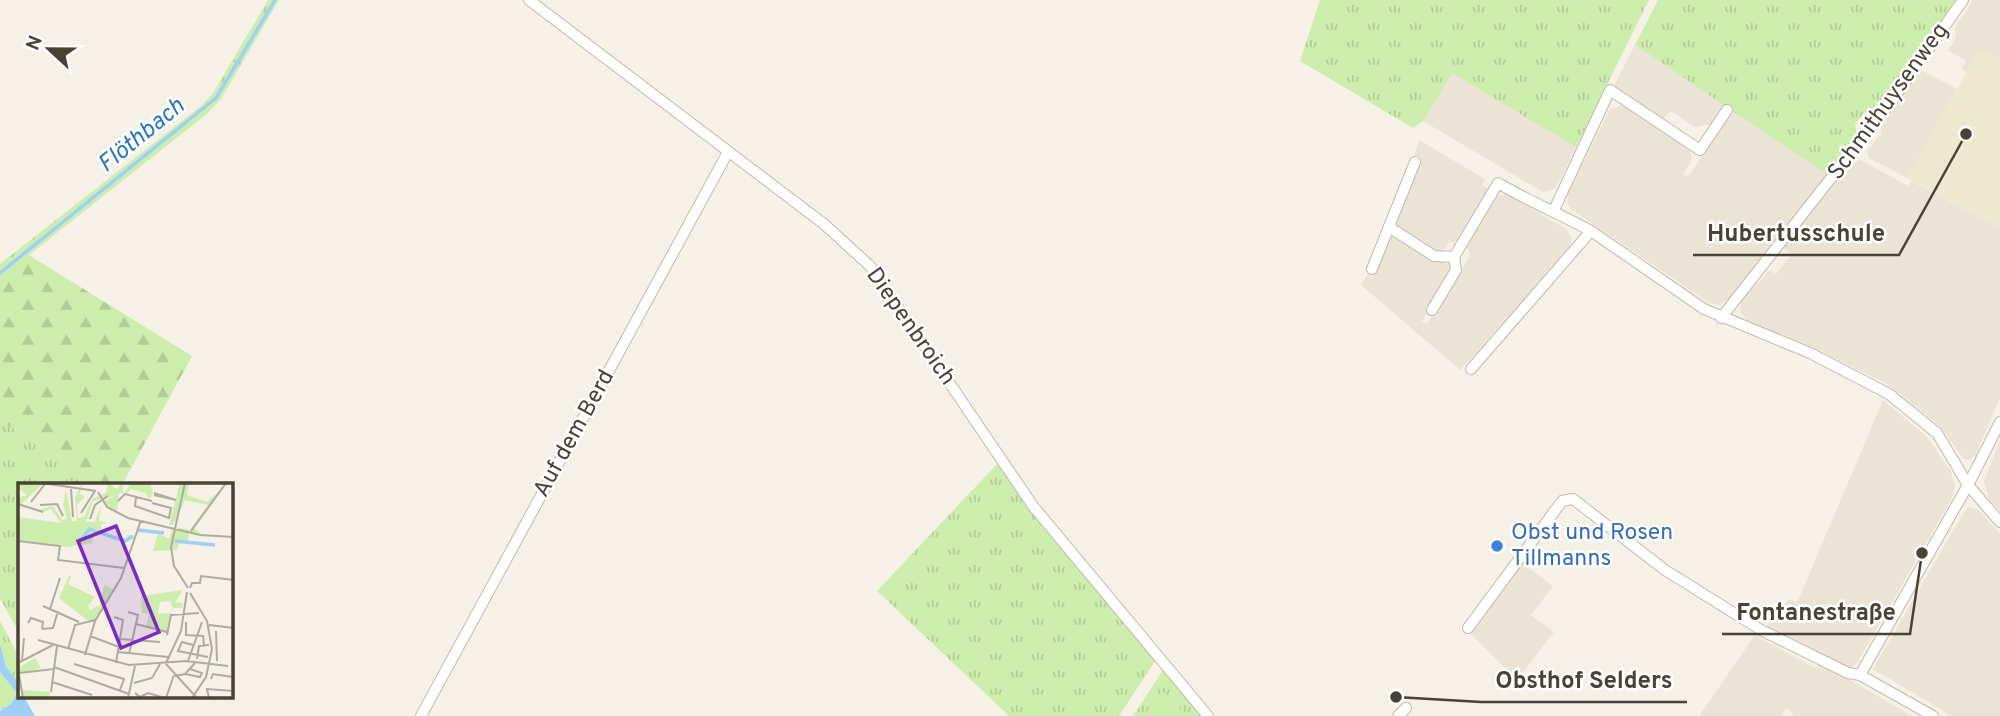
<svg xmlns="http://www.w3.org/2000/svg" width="2000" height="716" font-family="Overpass,sans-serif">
<defs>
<pattern id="grass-tufts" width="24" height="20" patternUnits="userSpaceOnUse" patternTransform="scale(1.75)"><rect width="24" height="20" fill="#cdedac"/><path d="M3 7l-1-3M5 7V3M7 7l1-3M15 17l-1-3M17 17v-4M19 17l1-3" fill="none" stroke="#b2cc95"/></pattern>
<pattern id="forest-firs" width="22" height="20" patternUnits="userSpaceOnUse" patternTransform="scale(1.75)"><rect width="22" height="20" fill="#cdedac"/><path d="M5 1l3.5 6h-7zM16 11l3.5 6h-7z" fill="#b2cc95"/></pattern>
</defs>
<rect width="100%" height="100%" fill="#f5f1e7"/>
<g fill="#e9e4d5">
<polygon points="1973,0 2000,0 2000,59 1980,49 1967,72 1962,69 1966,60 1948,51 1956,36 1955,28"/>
<polygon points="1635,45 1724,105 1711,124 1695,127 1671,111 1663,119 1614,86"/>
<polygon points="1921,70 1957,89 1907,178 1869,158 1867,151 1881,134 1880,121 1915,71"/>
<polygon points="1452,72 1576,147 1555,189 1543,192 1423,121"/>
<polygon points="1625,105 1690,150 1692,160 1683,174 1688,177 1733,111 1829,176 1729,300 1720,305 1709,303 1571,209 1567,203 1568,194 1610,109"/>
<polygon points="1419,140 1485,179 1482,185 1489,190 1460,240 1448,243 1442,254 1396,230 1394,223"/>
<polygon points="1861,160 1908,186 1911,181 2000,228 2000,398 1975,456 1969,460 1963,458 1940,426 1889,385 1808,345 1748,321 1740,311 1741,301 1749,292 1770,270 1776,274 1792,254 1783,248 1852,162"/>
<polygon points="1506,194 1566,229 1572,238 1569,249 1460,370 1361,285 1391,236 1439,259 1449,265 1451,273 1422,321 1427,324 1470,256 1467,245 1496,196"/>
<polygon points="1883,400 1927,437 1951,472 1955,487 1951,500 1857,663 1850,669 1766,627 1789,599 1797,603"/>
<polygon points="2000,441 2000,511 1989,499 1984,481"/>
<polygon points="1970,507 1978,510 2000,534 2000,716 1952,716 1873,669 1964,512"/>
<polygon points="1522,563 1553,586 1531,615 1554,632 1517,680 1470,633"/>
<polygon points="1755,635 1815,668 1819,662 1912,716 1792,716 1793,713 1786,708 1781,716 1699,716"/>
</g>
<polygon fill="#efe8d0" points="1980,48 2000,59 2000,228 1907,178"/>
<g fill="url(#grass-tufts)">
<polygon points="268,0 279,0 221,99 208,113 0,278 0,264 201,106 213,93"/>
<polygon points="1320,0 1649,0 1576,147 1452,73 1423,121 1413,128 1300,61"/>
<polygon points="1658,0 1956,0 1875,118 1866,111 1855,124 1858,138 1829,176 1635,45"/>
<polygon points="0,420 105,485 19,485 19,633 0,598"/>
<polygon points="999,462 1030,508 1155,661 1119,716 1009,716 877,591"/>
<polygon points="0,621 19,657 19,683 6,667 0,644"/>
<polygon points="1163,670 1202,716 1133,716"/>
<polygon points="0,672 17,693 12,703 0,711"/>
</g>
<polygon fill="url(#forest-firs)" points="27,254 192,356 122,485 105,485 0,420 0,278"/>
<polygon fill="#cdedac" points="1162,691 1187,716 1143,716"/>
<polygon fill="#9ed0f7" points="0,644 6,667 19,683 19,697 24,697 35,716 0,716 0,711 12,703 17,693 0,672"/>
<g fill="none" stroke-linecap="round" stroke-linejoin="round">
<polyline stroke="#9ed0f7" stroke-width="3.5" points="0,273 216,98 275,0"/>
<defs>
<g id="minor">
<polyline points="529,0 824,224 870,266 1033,506 1208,716"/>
<polyline points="1554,210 1610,90 1700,150 1727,110"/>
<path d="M 1389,227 L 1434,256 L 1454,257 L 1498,183 C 1530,202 1560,214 1591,231"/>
<polyline points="1372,269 1415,162"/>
<polyline points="1432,310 1456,270 1454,257"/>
<polyline points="1721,318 1894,98 1963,0"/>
<polyline points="1471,369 1591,231 1704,309 1810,353 1889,394 1937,433 1968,485 2000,522"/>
<polyline points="1468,628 1562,501 1573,499 1665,570 1761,630 1848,673 1860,675 1933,716"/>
<polyline points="1860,675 1968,485 2000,422"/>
<polyline points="421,716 728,152"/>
<polyline points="1398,716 1406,708"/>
</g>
</defs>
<use href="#minor" stroke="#c1baa9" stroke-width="12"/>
<use href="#minor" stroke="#fff" stroke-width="10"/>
</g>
<circle fill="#3f7fe0" stroke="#fff" stroke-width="2.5" cx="1497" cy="546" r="7"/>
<g text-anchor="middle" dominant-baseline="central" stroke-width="5" stroke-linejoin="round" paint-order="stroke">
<g font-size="23" fill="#494235" stroke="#fff">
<text transform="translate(1889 102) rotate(-54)">Schmithuysenweg</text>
<text transform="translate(910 327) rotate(55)">Diepenbroich</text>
<text transform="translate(575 434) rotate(-61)">Auf dem Berd</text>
</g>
<g font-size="23" fill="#366cbe" stroke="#fff" text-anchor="start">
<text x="1511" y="533">Obst und Rosen<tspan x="1511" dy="26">Tillmanns</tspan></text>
</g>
<g font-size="24" font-style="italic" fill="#2478bf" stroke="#fff">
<text transform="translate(142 136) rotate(-39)">Flöthbach</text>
</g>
</g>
<g transform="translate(18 483)">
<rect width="215" height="215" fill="#f5f1e7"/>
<path d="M 2,0 L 25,1 L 3,21 L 21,27 L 35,23 L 44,37 L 49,36 L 45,22 L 48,6 L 54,38 L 59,38 L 57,14 L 64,0 L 62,11 L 67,13 L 59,22 L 60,35 L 66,34 L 74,16 L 88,10 L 90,0 L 99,6 L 104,0 L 106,11 L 113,0 L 132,0 L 135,10 L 131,17 L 128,10 L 113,6 L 109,11 L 101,10 L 99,29 L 94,26 L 90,32 L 93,26 L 86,19 L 96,13 L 75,18 L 68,39 L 77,39 L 83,22 L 81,38 L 90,40 L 83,41 L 83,48 L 108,58 L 108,52 L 116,52 L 109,53 L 109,58 L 77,47 L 74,60 L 49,64 L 0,57 L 0,34 L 43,40 L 33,26 L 25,29 L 0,23 L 0,15 L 9,12 L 0,5 ZM 162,0 L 171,0 L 169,12 L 189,19 L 209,1 L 176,45 L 183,51 L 172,49 L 170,58 L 197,62 L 161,59 L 159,67 L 135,68 L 140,50 L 151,56 L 154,46 L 160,46 L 157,44 L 172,47 L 190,22 L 167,17 L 155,42 L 151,42 ZM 51,93 L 53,93 L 50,101 L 77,114 L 70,123 L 72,127 L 82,122 L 86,102 L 95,106 L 77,137 L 69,137 L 41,115 ZM 165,107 L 157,119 L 165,120 L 164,125 L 155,125 L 152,118 L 142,119 L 140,131 L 154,130 L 149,148 L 128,144 L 131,131 L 124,130 L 123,113 ZM 17,175 L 23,185 L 2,190 L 4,207 L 32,209 L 31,215 L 4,215 L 0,185 Z" fill="#cdedac"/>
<path fill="none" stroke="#9ed0f7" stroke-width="3.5" d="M 120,47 L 146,50M 64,56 L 71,46 L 107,58 L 115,53M 157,58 L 197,62"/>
<path fill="none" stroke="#b0aba0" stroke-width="2" d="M 24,0 L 78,8M 167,0 L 153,64 L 156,83 L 170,105M 53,6 L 55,34M 80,9 L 89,24 L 110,35 L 182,52 L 216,54M 136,12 L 158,17 L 136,10M 118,14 L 117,23 L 151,35 L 153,25 L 134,20M 100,18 L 107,11 L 134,18M 13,19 L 27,1M 0,21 L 25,29M 22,22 L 39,21 L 45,33M 63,30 L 77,8M 72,36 L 77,22 L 90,13M 173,48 L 208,0M 0,58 L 42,63 L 40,77 L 106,85M 172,105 L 174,100 L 182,100 L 183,93 L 216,97M 172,110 L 189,138 L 194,166 L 188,194 L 174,215M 25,123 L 61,139M 32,126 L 42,95M 110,129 L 120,132 L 111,171M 96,134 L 105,137 L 98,180M 168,139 L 168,152 L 185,153 L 186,162M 10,140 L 13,135 L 25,139 L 24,146M 118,141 L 149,149M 191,142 L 216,145M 24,146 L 35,145 L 40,128M 198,148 L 199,178M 149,152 L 153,132 L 181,130M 72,153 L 101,164M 102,156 L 142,159M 20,157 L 111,182 L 168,178 L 210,183M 175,162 L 164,159 L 160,168 L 190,174M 50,166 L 57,142 L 77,137M 100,169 L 150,174M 67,172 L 77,138 L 103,95 L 123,37M 179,176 L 181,163 L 191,162M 4,177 L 6,155M 170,178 L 184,139M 0,180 L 35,162M 148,180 L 163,148 L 169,109M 56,181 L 106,196 L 102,207M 148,181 L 179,215M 36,184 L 111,211M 0,187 L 5,215M 1,190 L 36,186M 167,191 L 182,194 L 184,190 L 172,186M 157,193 L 167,191 L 177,180M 193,196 L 195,191 L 215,194M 34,199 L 74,212M 116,200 L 134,195 L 142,181M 33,209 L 39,163M 117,210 L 122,214 L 130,210 L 147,215M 110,215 L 117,183M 148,215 L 156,192M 191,215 L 189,206 L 216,208"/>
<path fill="#7b2cbf" fill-opacity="0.15" stroke="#7b2cbf" stroke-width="3.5" d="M 98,43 L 141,149 L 103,165 L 60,58 Z"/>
<rect width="215" height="215" fill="none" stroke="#494235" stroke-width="3.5"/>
</g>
<path fill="none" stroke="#494235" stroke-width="2.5" d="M1966 134L1899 255H1693M1922 553L1910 634H1722M1396 697L1481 702H1687"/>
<g fill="#494235" stroke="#fff" stroke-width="2.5">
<circle cx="1966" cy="134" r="7"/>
<circle cx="1922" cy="553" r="7"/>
<circle cx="1396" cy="697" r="7"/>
</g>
<g font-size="24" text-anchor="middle" font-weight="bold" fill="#494235" stroke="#fff" stroke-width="5" stroke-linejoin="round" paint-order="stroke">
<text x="1796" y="241">Hubertusschule</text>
<text x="1816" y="620">Fontanestraße</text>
<text x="1584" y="688">Obsthof Selders</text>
</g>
<g transform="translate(49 49) rotate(292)" stroke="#ffffff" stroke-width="5" paint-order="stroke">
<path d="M0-5L12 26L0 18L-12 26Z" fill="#494235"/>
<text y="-10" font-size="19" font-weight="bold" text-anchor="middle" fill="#494235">N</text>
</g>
</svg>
